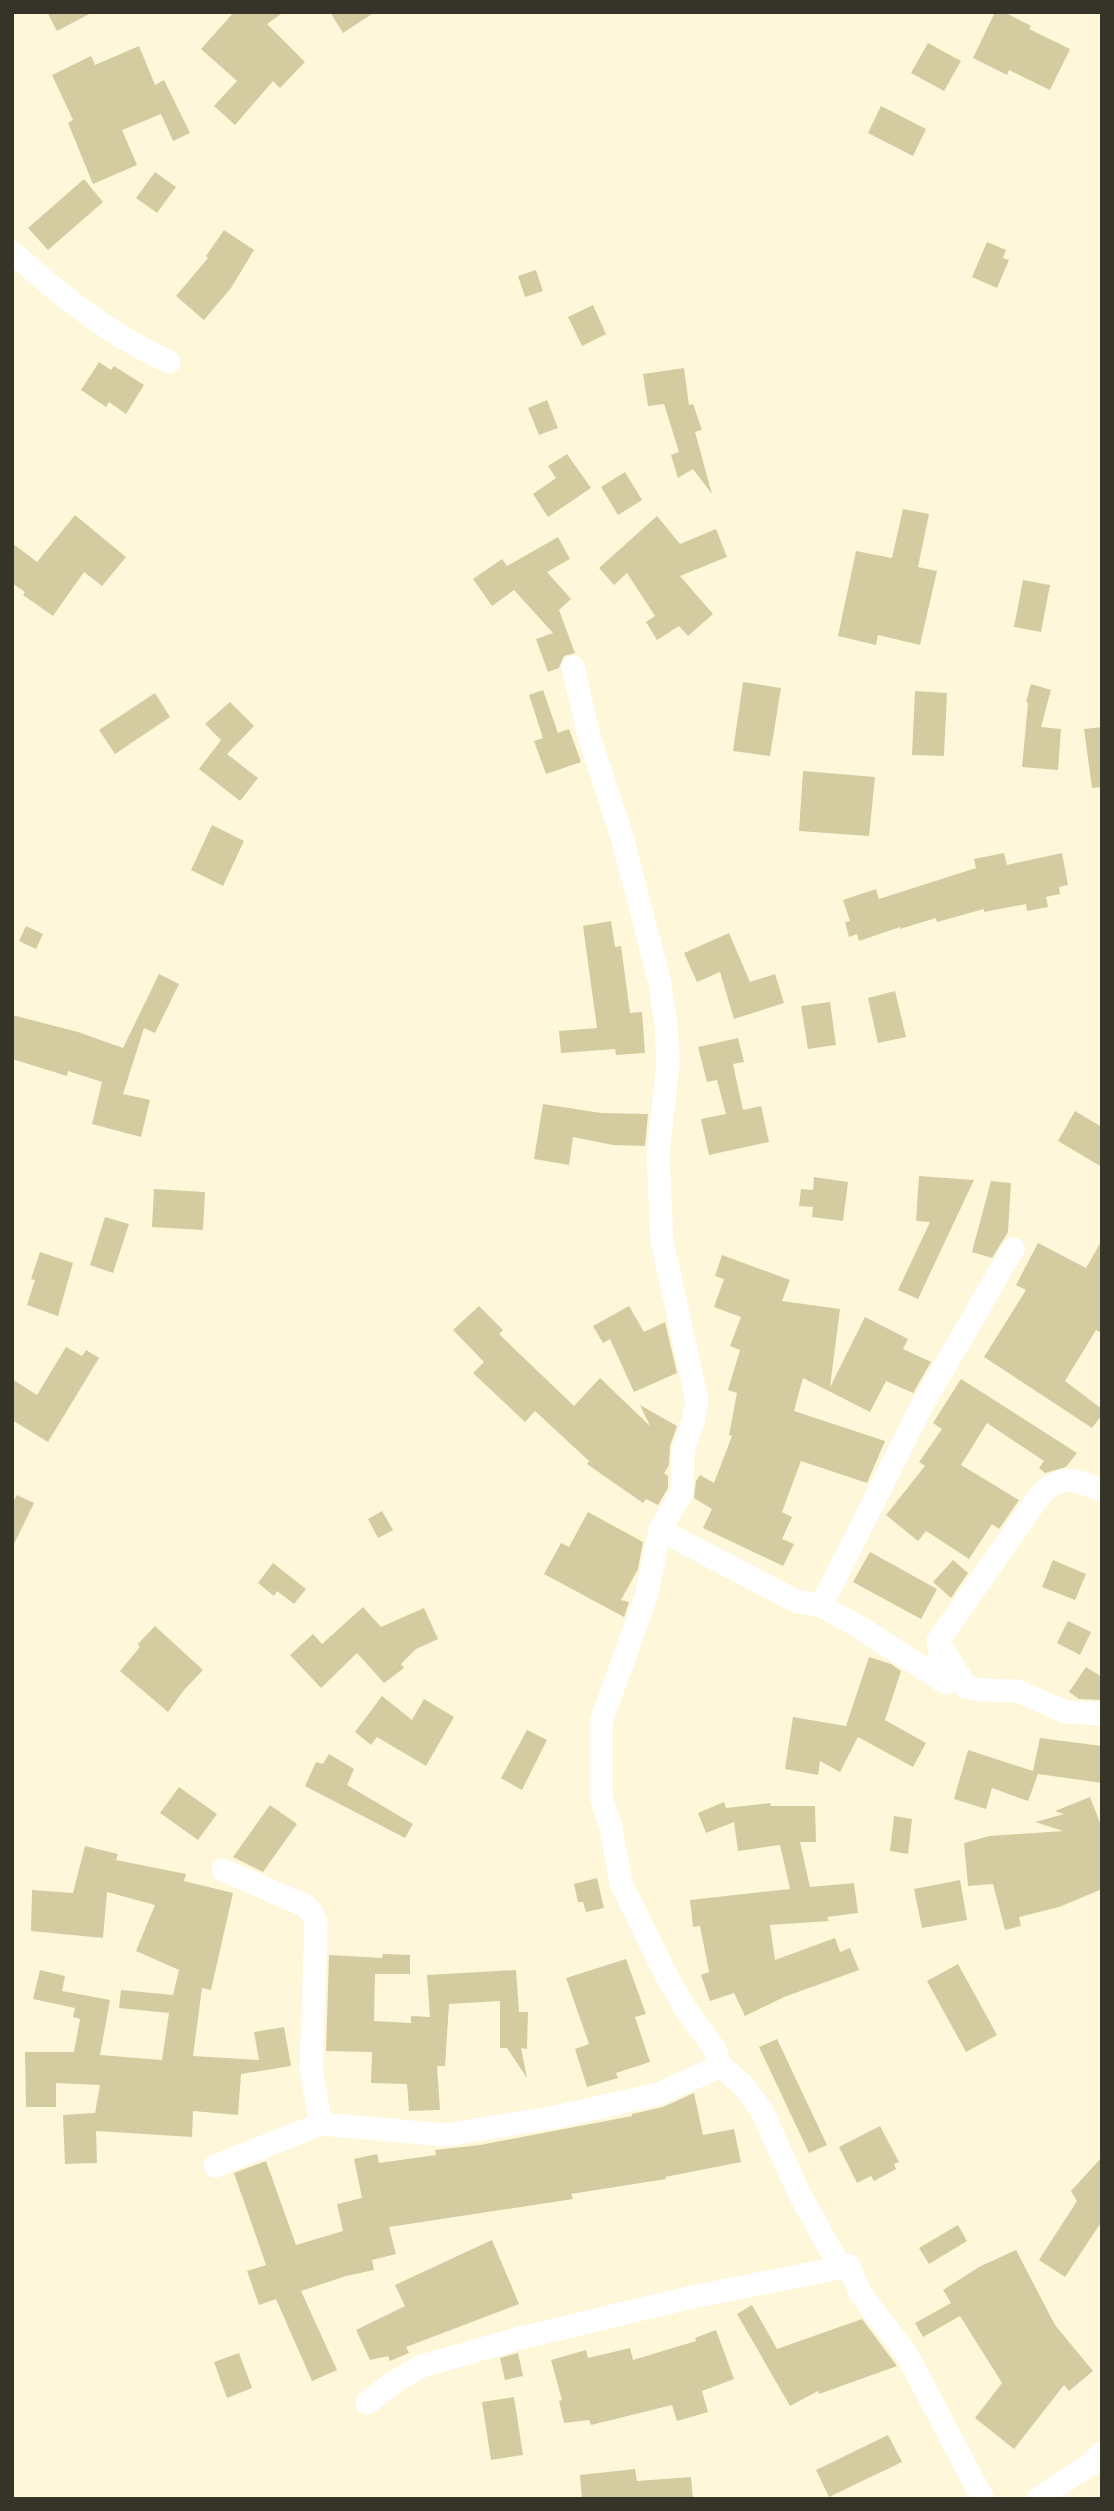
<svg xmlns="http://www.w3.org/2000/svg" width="1114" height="2511" font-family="Arial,sans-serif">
<rect width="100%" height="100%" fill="#fff7da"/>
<g fill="#d5cba1">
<polygon points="47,12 93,12 57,31"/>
<polygon points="234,12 284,12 267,24 305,62 280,88 273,81 235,125 214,106 237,81 201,49"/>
<polygon points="330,12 375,12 343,33"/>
<polygon points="995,12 1004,12 1031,26 1029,29 1070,49 1050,90 1009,70 1007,75 973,58"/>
<polygon points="928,43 961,61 944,91 911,73"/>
<polygon points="139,46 155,85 164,80 190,133 173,141 161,114 122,130 137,165 93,184 68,123 73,120 52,75 91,56 95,65"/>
<polygon points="881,106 926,129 913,156 868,133"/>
<polygon points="155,172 176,187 157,213 136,198"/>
<polygon points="84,179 103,202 48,250 28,228"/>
<polygon points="224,230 254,250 231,288 204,320 176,296 208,258 206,256"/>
<polygon points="987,242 1006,250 1003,258 1009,260 997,288 972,277"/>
<polygon points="536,270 543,291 525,297 518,276"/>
<polygon points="593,305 606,334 582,346 568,317"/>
<polygon points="99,362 111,370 114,366 144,385 126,414 109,402 106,407 81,390"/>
<polygon points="684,368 689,405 693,404 702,430 695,432 712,494 693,469 678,478 671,455 679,452 664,404 648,406 643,374"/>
<polygon points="547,400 558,428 539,435 528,408"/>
<polygon points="567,454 591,488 548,517 533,494 556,478 548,466"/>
<polygon points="625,472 642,500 618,515 601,487"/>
<polygon points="903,509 929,514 918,567 937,571 920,645 878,635 876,645 838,636 856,551 892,558"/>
<polygon points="75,515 126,557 102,586 84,572 53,616 23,595 25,592 12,583 12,543 37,562"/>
<polygon points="657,516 680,544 716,529 727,557 680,576 713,614 688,636 679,626 657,640 646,622 655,616 627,573 614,585 599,568"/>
<polygon points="558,537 570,559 547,572 571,599 559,610 575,653 564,656 559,668 548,672 536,639 553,633 514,590 492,606 473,579 502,559 507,566"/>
<polygon points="1023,580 1050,585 1041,632 1014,627"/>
<polygon points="743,682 781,688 770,756 733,751"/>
<polygon points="1031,684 1051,690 1041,727 1061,729 1058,770 1022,767 1028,703 1026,702"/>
<polygon points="543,690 558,733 569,729 581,762 546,774 534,741 543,738 529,695"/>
<polygon points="915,691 947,693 944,756 912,755"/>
<polygon points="155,693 170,717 115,754 99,730"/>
<polygon points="230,702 254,726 227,754 258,778 240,801 199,769 221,740 205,724"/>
<polygon points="1102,727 1102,787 1092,788 1084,729"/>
<polygon points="803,771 875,777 869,836 799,831"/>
<polygon points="212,825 244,841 223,886 191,870"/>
<polygon points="1004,853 1007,865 1062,853 1068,885 1059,887 1060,894 1046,897 1048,907 1027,911 1026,904 984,912 984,909 937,922 936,918 900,929 900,927 859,941 857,934 849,937 845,922 850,921 843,900 876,889 879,899 976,868 974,859"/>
<polygon points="611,921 615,947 621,946 630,1013 642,1012 645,1053 616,1055 615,1049 561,1053 559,1031 597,1028 583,926"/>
<polygon points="26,926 43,934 36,949 19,941"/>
<polygon points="729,933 750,982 775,974 784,1003 734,1019 720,972 697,982 684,953"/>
<polygon points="159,974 179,984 155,1033 144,1028 123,1094 150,1100 141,1137 92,1124 102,1082 68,1071 67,1076 12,1059 12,1015 78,1032 123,1048"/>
<polygon points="895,991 906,1037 878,1043 868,998"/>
<polygon points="830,1002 836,1045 808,1049 801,1006"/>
<polygon points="738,1038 744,1062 733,1064 743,1110 761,1106 769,1142 709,1155 701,1119 726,1114 717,1080 707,1082 698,1047"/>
<polygon points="543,1104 601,1113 648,1114 645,1146 613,1145 573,1137 569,1165 534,1159"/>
<polygon points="1075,1111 1102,1127 1102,1167 1058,1141"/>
<polygon points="919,1176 974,1180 918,1299 898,1290 930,1222 916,1221"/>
<polygon points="814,1177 848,1182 843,1221 812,1217 813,1207 799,1206 801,1189 813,1190"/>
<polygon points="991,1181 1011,1183 1008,1232 992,1258 972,1252"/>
<polygon points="154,1189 205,1192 203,1230 152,1227"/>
<polygon points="105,1217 129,1224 113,1273 90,1265"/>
<polygon points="1102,1240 1102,1333 1096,1330 1065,1381 1102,1409 1102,1415 1092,1428 984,1357 1026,1290 1016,1285 1038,1243 1086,1268"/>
<polygon points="40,1252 73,1263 58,1316 27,1305 35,1280 31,1279"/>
<polygon points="722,1255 790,1280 782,1301 840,1309 830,1387 865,1317 908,1339 903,1349 931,1362 913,1393 886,1381 870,1412 803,1378 794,1411 885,1441 867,1483 801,1461 782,1512 792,1517 782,1539 794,1544 783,1566 703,1528 712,1509 694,1498 696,1481 700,1475 714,1483 732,1436 729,1435 737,1393 728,1390 740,1350 730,1346 741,1317 714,1307 724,1279 715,1276"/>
<polygon points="479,1306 503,1330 499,1334 574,1406 600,1378 650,1426 640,1405 677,1426 670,1446 669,1465 664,1473 668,1476 668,1488 658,1505 646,1499 643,1503 587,1464 589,1461 535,1411 525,1422 473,1373 484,1362 453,1330"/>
<polygon points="629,1306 644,1332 665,1322 677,1373 634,1392 610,1339 603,1343 593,1326"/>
<polygon points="66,1347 82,1356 86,1350 99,1358 48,1442 12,1420 12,1379 37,1395"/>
<polygon points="961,1379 1077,1453 1066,1467 1045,1473 1039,1468 1044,1461 987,1423 961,1465 1019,1500 999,1529 992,1524 969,1559 926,1531 918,1541 886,1515 925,1466 919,1462 942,1429 933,1423"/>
<polygon points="17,1495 34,1503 12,1548 12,1504"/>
<polygon points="382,1511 393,1530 378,1538 368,1519"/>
<polygon points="588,1512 643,1542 638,1569 621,1600 629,1602 624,1617 544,1574 561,1543 569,1547"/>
<polygon points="870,1552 937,1589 921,1619 853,1582"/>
<polygon points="953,1560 968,1573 951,1598 933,1582"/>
<polygon points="1053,1560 1086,1574 1075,1600 1042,1587"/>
<polygon points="273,1563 306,1589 294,1604 277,1591 274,1596 258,1583"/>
<polygon points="363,1607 381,1627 424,1608 438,1639 416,1649 401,1664 404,1668 384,1683 357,1653 321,1688 290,1655 313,1634 322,1644"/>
<polygon points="1068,1621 1091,1632 1080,1655 1057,1643"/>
<polygon points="155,1626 203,1670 184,1690 168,1712 120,1671 140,1647 138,1644"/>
<polygon points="869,1657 891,1664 901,1671 885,1720 926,1743 913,1767 858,1737 840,1772 820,1761 818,1775 785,1769 793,1717 846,1726"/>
<polygon points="1086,1667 1102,1677 1102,1700 1079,1699 1069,1692"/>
<polygon points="382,1696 412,1720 424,1699 454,1717 426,1766 377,1737 371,1745 355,1732"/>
<polygon points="527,1730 547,1740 522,1790 501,1778"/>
<polygon points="1040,1738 1102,1746 1102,1783 1038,1774 1028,1801 992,1788 986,1809 954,1799 968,1750 1033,1771"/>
<polygon points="329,1754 354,1769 347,1785 413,1824 405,1838 305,1786 316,1762 323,1764"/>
<polygon points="179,1787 217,1814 198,1840 160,1813"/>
<polygon points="1090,1797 1102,1828 1102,1889 1059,1907 1019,1917 1021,1926 1005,1930 993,1884 968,1886 964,1843 989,1836 1063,1831 1035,1822 1064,1814 1055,1811"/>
<polygon points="724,1802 726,1808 770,1803 771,1806 815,1806 816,1842 800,1842 810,1887 854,1883 858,1913 827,1917 829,1921 770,1925 775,1960 835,1938 840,1952 850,1948 859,1970 784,1997 745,2016 734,1993 710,2001 701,1975 709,1972 700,1926 693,1927 690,1900 790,1889 780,1845 738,1851 734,1822 706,1833 698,1813"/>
<polygon points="270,1805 297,1824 263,1872 233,1857"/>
<polygon points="894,1816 912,1819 908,1854 890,1851"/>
<polygon points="85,1846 118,1854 116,1860 186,1874 184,1881 233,1893 211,1990 202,1988 193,2056 259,2060 254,2032 284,2027 291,2066 241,2074 238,2115 193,2111 192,2137 96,2131 97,2163 65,2164 63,2115 95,2113 100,2085 56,2083 56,2107 26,2107 25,2052 74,2052 80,2019 73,2017 75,2008 33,1999 40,1970 65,1976 62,1991 110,2000 100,2055 162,2060 169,2013 119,2008 121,1990 173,1995 179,1970 136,1951 155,1905 107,1892 103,1938 31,1931 32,1890 73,1893"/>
<polygon points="597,1878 604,1908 586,1912 583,1902 578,1902 574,1884"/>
<polygon points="960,1880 967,1920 922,1928 914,1889"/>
<polygon points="383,1954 410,1955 410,1974 375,1974 374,2021 411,2023 411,2016 430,2017 427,1975 516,1970 519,2012 528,2012 527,2049 521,2048 527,2078 507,2048 500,2048 500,2001 449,2004 445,2066 437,2066 440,2110 409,2111 407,2084 371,2083 372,2052 326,2051 329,1955 382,1958"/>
<polygon points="626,1959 646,2014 635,2017 650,2062 616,2073 618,2078 587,2087 575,2049 589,2044 566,1978"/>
<polygon points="958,1964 997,2035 966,2052 927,1981"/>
<polygon points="777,2039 827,2145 809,2153 759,2047"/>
<polygon points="694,2093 703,2135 734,2129 741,2162 665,2177 666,2179 571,2194 573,2199 389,2227 396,2254 372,2260 374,2270 346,2276 301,2291 337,2370 312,2381 276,2299 259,2305 247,2271 266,2265 234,2173 266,2161 296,2245 343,2231 337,2204 362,2198 354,2159 377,2154 379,2163 436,2155 435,2150 480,2145 632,2116 632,2114 663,2107"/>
<polygon points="880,2126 899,2162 894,2164 896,2169 874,2181 871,2176 857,2183 839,2147"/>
<polygon points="1102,2157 1102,2221 1065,2277 1039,2260 1077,2201 1071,2191"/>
<polygon points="958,2225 967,2241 929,2264 919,2248"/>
<polygon points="492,2240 519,2304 406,2347 409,2353 390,2361 388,2356 370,2360 356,2330 405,2306 395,2285"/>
<polygon points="1016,2250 1055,2325 1093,2371 1069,2391 1064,2385 1014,2449 975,2418 1002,2383 960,2316 923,2337 915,2323 951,2303 943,2290 979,2267"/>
<polygon points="752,2305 777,2349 862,2319 897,2366 819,2394 818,2391 790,2406 737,2314"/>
<polygon points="716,2330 734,2379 702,2391 708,2412 677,2421 672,2405 591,2425 589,2420 564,2423 559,2401 562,2400 551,2360 586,2350 588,2358 630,2348 633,2360 696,2341 695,2338"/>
<polygon points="239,2353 252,2388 227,2398 214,2362"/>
<polygon points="518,2353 523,2376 505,2380 500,2358"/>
<polygon points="514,2397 523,2455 491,2460 482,2402"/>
<polygon points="888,2435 902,2462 829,2497 816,2470"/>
<polygon points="635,2469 637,2481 691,2477 693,2499 582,2499 580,2475"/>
</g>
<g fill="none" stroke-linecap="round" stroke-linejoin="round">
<g stroke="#fff" stroke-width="23">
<path d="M 12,252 C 60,295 111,336 169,362"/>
<polyline points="573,667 589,736 623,840 660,984 666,1024 668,1063 658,1156 662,1241 697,1400 693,1422 683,1450 682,1492 660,1530 646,1597 601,1722 601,1796 611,1828 621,1883 665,1973 685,2008 714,2048 721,2066 744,2086 762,2111 799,2193 839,2265 849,2266 860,2293 906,2353 983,2499"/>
<path d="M 660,1530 L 796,1601 L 821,1606 L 861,1628 L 946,1683 L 938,1641 L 1041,1494 C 1064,1472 1075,1481 1102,1490"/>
<polyline points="821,1606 924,1402 1013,1249"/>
<polyline points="946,1654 966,1687 980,1690 1017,1691 1066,1712 1102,1714"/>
<polyline points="223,1870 304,1905 312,1913 316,1923 311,2069 321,2124"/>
<polyline points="215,2166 321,2124 445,2135 556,2117 658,2094 721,2066"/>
<polyline points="367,2403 397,2380 422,2366 517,2339 692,2297 849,2266"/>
<polyline points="1038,2499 1091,2464 1102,2453"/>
</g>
</g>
<rect width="1114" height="2511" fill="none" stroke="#363428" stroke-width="28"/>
</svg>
